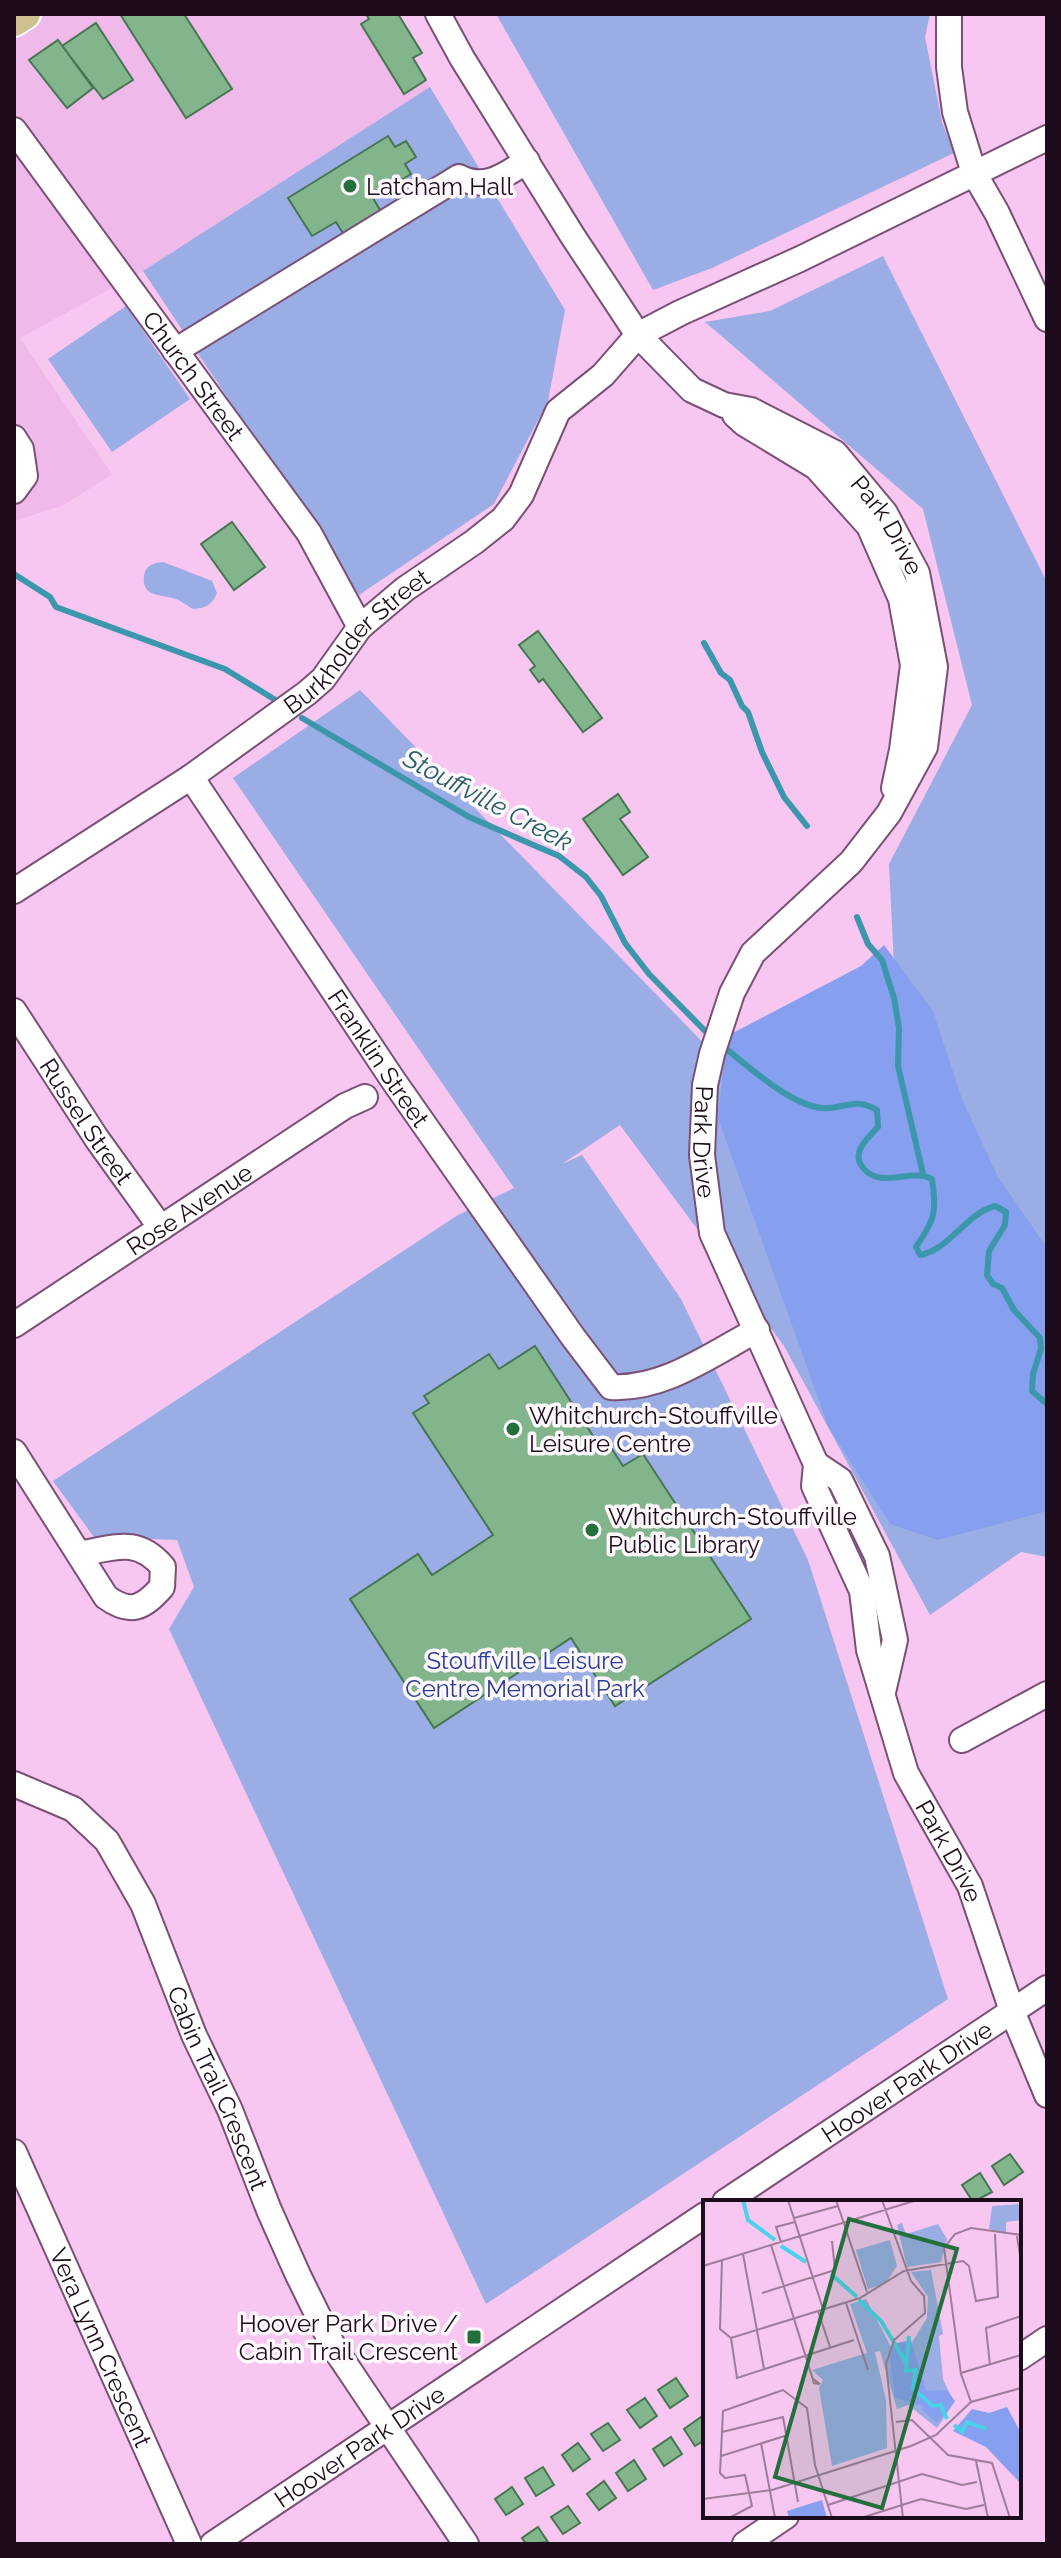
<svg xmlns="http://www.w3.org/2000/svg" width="1061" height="2558" font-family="Raleway,sans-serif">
<rect width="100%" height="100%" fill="#f7c6f1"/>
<polygon fill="#efb9e9" points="14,14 390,14 430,87 143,271 20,338 112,474 64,505 14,521"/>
<g fill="#9bade5">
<polygon points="496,14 930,14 925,37 942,122 954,153 712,268 653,290"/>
<polygon points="430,87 565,310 548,401 494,504 359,595 143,271"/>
<polygon points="883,256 1047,582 1047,1557 1021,1552 930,1615 784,1346 620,1125 562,1164 582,1155 681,1299 808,1560 948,1999 486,2304 169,1629 194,1587 177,1540 94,1537 53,1481 458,1215 514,1188 233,778 360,690 721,1061 895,987 889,864 972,705 923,509 705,322 770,311"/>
<polygon points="126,306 190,399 112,452 48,359"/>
<path d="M 163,562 L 212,581 L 217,593 C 212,605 206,608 193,609 C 187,606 182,601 176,599 C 163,594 141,598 144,576 C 145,565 154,563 163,562 Z"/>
</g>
<polygon fill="#879fef" points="884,945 933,1011 962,1099 997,1175 1047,1248 1047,1511 938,1540 890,1524 828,1426 718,1118 727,1036 861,966"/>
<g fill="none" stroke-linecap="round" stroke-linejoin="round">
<g stroke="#3c97ac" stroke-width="6">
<polyline points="14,574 50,597 56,607 225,669 277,701"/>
<polyline points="704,643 721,673 730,680 742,706 748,712 762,752 784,797 807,826"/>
<polyline points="302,718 469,817 559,856 586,877 601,896 625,943 649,974 711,1037"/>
<polyline points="857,917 868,944 882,960 894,998 899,1028 898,1066 923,1174"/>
<path d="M 720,1044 C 746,1064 789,1105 822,1108 C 845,1110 853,1096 877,1110 L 878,1127 C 869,1137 852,1151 861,1165 C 879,1192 909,1167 932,1179 C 937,1212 935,1219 916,1247 L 920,1255 C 951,1249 965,1214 995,1206 L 1006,1212 L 1005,1225 L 989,1251 L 987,1275 L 993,1284 L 1002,1288 L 1014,1310 L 1040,1338 L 1041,1349 L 1033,1374 L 1032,1391 L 1047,1404"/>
</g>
</g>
<g fill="#83b58d" stroke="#467651" stroke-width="2">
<polygon points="120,14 184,14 232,89 186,118"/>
<polygon points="366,14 398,14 422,53 413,58 426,80 404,94 361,24 369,19"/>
<polygon points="96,23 133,80 103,99 62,46"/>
<polygon points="58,40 93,88 67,108 29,60"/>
<polygon points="388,136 395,147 406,141 416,157 405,164 411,174 373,198 383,215 346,238 336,222 312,236 288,198"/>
<polygon points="232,522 265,567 234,590 201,544"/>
<polygon points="538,631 602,718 583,732 543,679 539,682 530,670 535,666 519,645"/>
<polygon points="618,794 630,812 620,819 648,857 623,875 583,819"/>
<polygon points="535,1346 597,1442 604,1437 623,1466 643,1454 751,1619 615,1706 571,1638 434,1728 350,1599 418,1554 432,1575 493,1535 413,1413 429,1403 424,1396 489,1354 499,1369"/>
<polygon points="1010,2154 1023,2172 1004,2185 992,2166"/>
<polygon points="980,2173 992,2192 973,2202 962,2185"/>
<polygon points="676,2378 688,2396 670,2408 658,2390"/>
<polygon points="645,2398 657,2416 640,2428 627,2410"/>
<polygon points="701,2417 705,2423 705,2440 695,2446 684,2429"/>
<polygon points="608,2423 620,2440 603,2451 591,2434"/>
<polygon points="671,2437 682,2454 664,2466 653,2449"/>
<polygon points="578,2443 590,2459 573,2471 562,2455"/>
<polygon points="634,2460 646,2479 628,2491 616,2473"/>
<polygon points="543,2467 554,2485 536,2496 525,2478"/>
<polygon points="604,2481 616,2498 599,2510 587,2494"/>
<polygon points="512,2487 523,2504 506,2515 495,2499"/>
<polygon points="568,2506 580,2523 563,2534 551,2517"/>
<polygon points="538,2527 548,2542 526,2544 522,2538"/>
</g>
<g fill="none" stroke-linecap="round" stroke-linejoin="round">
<defs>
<g id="minor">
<path id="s1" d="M 438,14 L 462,58 L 572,235 L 638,335 L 692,390 L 724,405 L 751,410 L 835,453 L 885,513 L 917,573 L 935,667 L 925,747 L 889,813 L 851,862 L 753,953 L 732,993 L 712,1054 L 705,1085 L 702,1155 L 712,1233 L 816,1464 L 814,1486 L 862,1591 L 869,1650 L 906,1773 L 970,1886 L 1012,2011 L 1047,2095"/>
<polyline points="949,14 949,67 955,112 974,173 997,213 1047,319"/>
<path id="s2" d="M 14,130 L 309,533 L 360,627"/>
<path d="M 175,351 L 459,177 C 485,191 505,175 527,161"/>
<polyline points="735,415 745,424 816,467 869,526 901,599 913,665 902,750 894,788"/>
<polyline points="14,438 21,449 25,476 14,491"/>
<path id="s3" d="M 191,777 L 393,1080 L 573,1337 L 611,1387 C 664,1390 712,1354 757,1330"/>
<path id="s4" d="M 14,891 L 191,777 L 307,693 L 323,679 L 360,627 L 405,589 L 474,542 L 503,519 L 521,495 L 558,411 L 603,375 L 638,335 L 680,313 L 800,259 L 1047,138"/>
<path id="s5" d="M 14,1011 L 97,1139 L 161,1228"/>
<path id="s6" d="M 14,1325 L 345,1106 L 365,1097"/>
<path d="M 14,1452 L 106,1597 C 131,1615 143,1608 162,1587 L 163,1567 C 137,1536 114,1548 79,1554"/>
<polyline points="816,1464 840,1480 877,1556 895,1640 883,1692"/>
<polyline points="962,1740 1047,1694"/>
<path id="s7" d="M 14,1784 L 73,1809 L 107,1841 L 143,1904 L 194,2035 L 230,2110 L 269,2210 L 298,2275 L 333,2346 L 466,2544"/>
<path id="s8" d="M 14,2152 L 189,2544"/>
<path id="s9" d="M 725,2202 L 1047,1988"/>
<polyline points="1019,2358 1047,2339"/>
<path id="s10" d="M 213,2544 L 705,2215"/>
<polyline points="745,2544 786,2516"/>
</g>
<polyline id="major" points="14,21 25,14"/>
</defs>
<use href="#minor" stroke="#7a5076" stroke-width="28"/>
<use href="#major" stroke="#fff" stroke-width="34"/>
<use href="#minor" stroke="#fff" stroke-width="24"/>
<use href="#major" stroke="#cfbf8f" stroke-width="30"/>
</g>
<g fill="#256f3c" stroke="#fdf8fc" stroke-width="3">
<circle cx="350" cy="186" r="8"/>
<circle cx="513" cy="1429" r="8"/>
<circle cx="592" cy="1530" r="8"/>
<rect x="466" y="2329" width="16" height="16" rx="4"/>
</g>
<g text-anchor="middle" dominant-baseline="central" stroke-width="7" stroke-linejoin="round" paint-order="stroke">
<g font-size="24" fill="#1d0c1b" stroke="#fdf8fc" text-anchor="start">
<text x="366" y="186">Latcham Hall</text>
<text x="529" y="1415">Whitchurch-Stouffville<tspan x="529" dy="28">Leisure Centre</tspan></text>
<text x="608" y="1516">Whitchurch-Stouffville<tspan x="608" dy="28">Public Library</tspan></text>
<text x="458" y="2323" text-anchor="end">Hoover Park Drive /<tspan x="458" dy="28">Cabin Trail Crescent</tspan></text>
</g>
<g font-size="24" fill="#1d0c1b" stroke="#fdf8fc">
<text stroke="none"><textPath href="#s2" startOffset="304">Church Street</textPath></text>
<text stroke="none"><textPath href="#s1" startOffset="702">Park Drive</textPath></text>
<text stroke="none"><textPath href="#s4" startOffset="426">Burkholder Street</textPath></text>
<text stroke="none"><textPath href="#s3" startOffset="338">Franklin Street</textPath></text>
<text stroke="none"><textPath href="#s5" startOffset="132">Russel Street</textPath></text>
<text stroke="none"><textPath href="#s1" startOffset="1404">Park Drive</textPath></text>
<text stroke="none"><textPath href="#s6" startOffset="210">Rose Avenue</textPath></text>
<text stroke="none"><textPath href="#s1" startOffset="2164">Park Drive</textPath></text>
<text stroke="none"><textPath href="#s9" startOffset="218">Hoover Park Drive</textPath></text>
<text stroke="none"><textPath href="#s7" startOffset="382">Cabin Trail Crescent</textPath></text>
<text stroke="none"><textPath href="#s8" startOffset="214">Vera Lynn Crescent</textPath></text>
<text stroke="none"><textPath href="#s10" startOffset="176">Hoover Park Drive</textPath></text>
</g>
<g font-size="24" fill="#2d3d99" stroke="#fdf8fc">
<text x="525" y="1660">Stouffville Leisure<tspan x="525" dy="28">Centre Memorial Park</tspan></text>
</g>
<g font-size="26" font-style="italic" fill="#275f69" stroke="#fdf8fc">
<text transform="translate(488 800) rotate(28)">Stouffville Creek</text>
</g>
</g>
<g transform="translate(703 2200)">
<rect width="318" height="318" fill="#f7c6f1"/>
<path d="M 318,4 L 318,20 L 303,22 L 303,34 L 286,29 L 289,6 ZM 199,23 L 203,34 L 235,24 L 244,39 L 238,62 L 204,67 L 194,25 ZM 187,40 L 194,66 L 182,84 L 165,89 L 153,50 ZM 228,70 L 240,134 L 236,136 L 240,179 L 251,203 L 234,228 L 205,205 L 194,209 L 177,151 L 172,152 L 183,200 L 184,248 L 129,266 L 116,188 L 120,180 L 109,170 L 164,153 L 147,104 L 163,99 L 188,147 L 208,144 L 224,118 L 225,97 L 208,72 Z" fill="#9bade5"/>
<path d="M 208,140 L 223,191 L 244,190 L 252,201 L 234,223 L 219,209 L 221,206 L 192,198 L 186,152 L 190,144 ZM 304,207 L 318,233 L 318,284 L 283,247 L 250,231 L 269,209 L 286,213 ZM 119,300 L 124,318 L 86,318 L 84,311 Z" fill="#879fef"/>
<path fill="none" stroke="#49d3ea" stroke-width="4" d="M 40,0 L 45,20 L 72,40M 78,46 L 103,62M 128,74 L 154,97M 156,100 L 178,121 L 204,164M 206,136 L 203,171 L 213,170 L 210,189 L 230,206 L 238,205 L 244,219M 251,225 L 259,232 L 264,222 L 283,229"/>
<path fill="none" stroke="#a07c9b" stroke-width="2" d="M 85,0 L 120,109M 133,0 L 164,92M 179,0 L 208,81M 91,18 L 135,6M 314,36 L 318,62M 78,42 L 73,27 L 92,22M 68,45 L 111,183 L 117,184 L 109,178M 40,54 L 61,169M 19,60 L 17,129 L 28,138M 0,66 L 214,0M 59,93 L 132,70 L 129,41M 143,103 L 165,170M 115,111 L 127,147M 28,138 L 157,98 L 201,71 L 260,61 L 266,66 L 273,101 L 295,97 L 292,34M 28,138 L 34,178 L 151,140M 287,165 L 283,128 L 318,116M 258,173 L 318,155M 268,202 L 258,174 L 241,48 L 252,34 L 268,28 L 318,35M 193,222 L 209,220 L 245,255 L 289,263 L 307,318M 19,232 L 80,217 L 95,302M 58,243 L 72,318M 18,256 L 85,235M 273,261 L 285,318M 0,299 L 69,290 L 208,246 L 233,235 L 268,202 L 318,188M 125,305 L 219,274 L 259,285 L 274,282M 26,318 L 49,306 L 42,275 L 22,278 L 17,273 L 20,211 L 80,190 L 104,208 L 112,265 L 129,318M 158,318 L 218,299 L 263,309 L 281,305M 200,318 L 183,164 L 191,140 L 222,113 L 221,96 L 208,81"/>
<path fill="#256f3c" fill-opacity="0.15" stroke="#256f3c" stroke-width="4" d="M 146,19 L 254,49 L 179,308 L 72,277 Z"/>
<rect width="318" height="318" fill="none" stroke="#1d0c1b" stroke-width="4"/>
</g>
<rect width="1061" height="2558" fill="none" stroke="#1d0c1b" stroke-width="32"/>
</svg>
